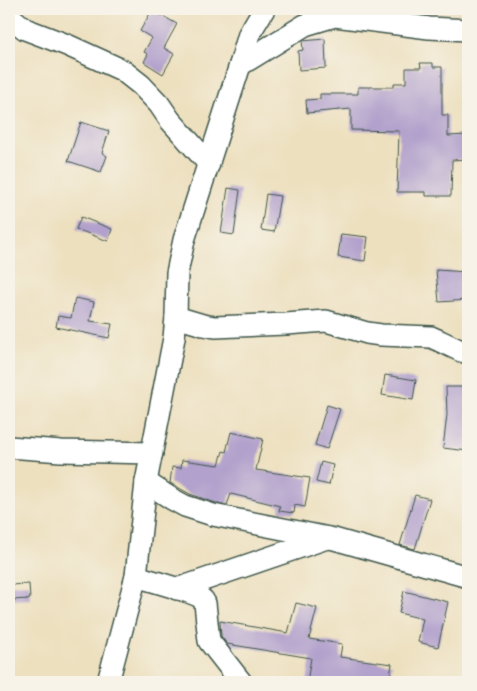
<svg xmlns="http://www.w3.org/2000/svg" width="477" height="691" font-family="Delius,sans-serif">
<rect width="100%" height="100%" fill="#f7f3e8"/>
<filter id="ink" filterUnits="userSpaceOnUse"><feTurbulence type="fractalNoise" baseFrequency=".02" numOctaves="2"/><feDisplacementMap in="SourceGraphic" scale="10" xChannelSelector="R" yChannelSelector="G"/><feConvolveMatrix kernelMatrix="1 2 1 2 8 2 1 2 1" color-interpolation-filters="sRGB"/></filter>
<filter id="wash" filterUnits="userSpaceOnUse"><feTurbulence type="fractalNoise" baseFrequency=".0096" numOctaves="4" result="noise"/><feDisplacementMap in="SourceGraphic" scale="20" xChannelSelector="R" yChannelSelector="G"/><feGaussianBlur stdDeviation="1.12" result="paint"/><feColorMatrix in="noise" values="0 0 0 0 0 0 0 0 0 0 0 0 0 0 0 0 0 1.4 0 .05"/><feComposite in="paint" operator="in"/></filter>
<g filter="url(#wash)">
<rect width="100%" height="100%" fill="#ede0bf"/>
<g id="blocks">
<g fill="#b2a1cc">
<polygon points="152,10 177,24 164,48 174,54 163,74 144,62 148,54 144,52 152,38 140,31"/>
<polygon points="325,39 326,68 299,70 298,51 303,50 302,41"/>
<polygon points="420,63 433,63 433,67 442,67 442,115 448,115 448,136 468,135 468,159 452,160 451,196 426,196 426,192 397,192 399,131 351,130 351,109 307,113 306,100 320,99 320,94 358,94 358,87 394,87 394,83 406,83 406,68 421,68"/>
<polygon points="81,122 109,131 102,153 107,156 101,172 68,161"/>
<polygon points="228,188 240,190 234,235 221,233"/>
<polygon points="266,194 280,196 274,232 261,230"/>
<polygon points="81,217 112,229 108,241 76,229"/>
<polygon points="341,234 368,237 365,261 338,257"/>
<polygon points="436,270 468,272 468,300 439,302"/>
<polygon points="75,298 94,302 90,321 112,324 109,338 56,327 58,316 71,318"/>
<polygon points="385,375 416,380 413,400 382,395"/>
<polygon points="446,387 468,387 468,451 443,448 447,415"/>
<polygon points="327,405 340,409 327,449 315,445"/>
<polygon points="231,432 263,439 256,470 310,478 305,507 295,505 294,513 279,511 280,506 231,494 227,505 216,503 190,494 170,483 172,467 181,468 182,460 219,465 223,451 226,452"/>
<polygon points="321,462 333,465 329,485 316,482"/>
<polygon points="415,495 430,499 415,549 400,545"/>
<polygon points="29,584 30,599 9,600 9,585"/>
<polygon points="404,591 448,602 438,647 418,642 423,619 399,613"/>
<polygon points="296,603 317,608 309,639 342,644 340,657 392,664 389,682 307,682 311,658 227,644 221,636 220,621 288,633"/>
</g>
</g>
</g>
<g filter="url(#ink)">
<use href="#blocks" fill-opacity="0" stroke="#3e5549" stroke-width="1"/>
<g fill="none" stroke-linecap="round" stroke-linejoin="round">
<defs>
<g id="minor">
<polyline points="9,16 25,29 67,45 122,70 141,85 159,104 170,120 209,164"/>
<polyline points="240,65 305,25 335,16 429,28 468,30"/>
<polyline points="176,317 203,325 215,327 286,324 326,321 367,333 381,335 431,337 440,341 461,351 468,353"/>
<polyline points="9,447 61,451 152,453"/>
<polyline points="146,482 172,499 185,506 213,515 334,539 468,577"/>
<path d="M 136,576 C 148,580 198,593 203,600 C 204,601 204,602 205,603 L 209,641 L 241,682"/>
<polyline points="177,589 327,538"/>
<polyline points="108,682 136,576 146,482 174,338 176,317 177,273 184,240 240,65 249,34 264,9"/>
</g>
</defs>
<use href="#minor" stroke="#3e5549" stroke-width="24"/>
<use href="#minor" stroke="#fff" stroke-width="21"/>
</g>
</g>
<rect width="477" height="691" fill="none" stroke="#f7f3e8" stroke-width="30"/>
</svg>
